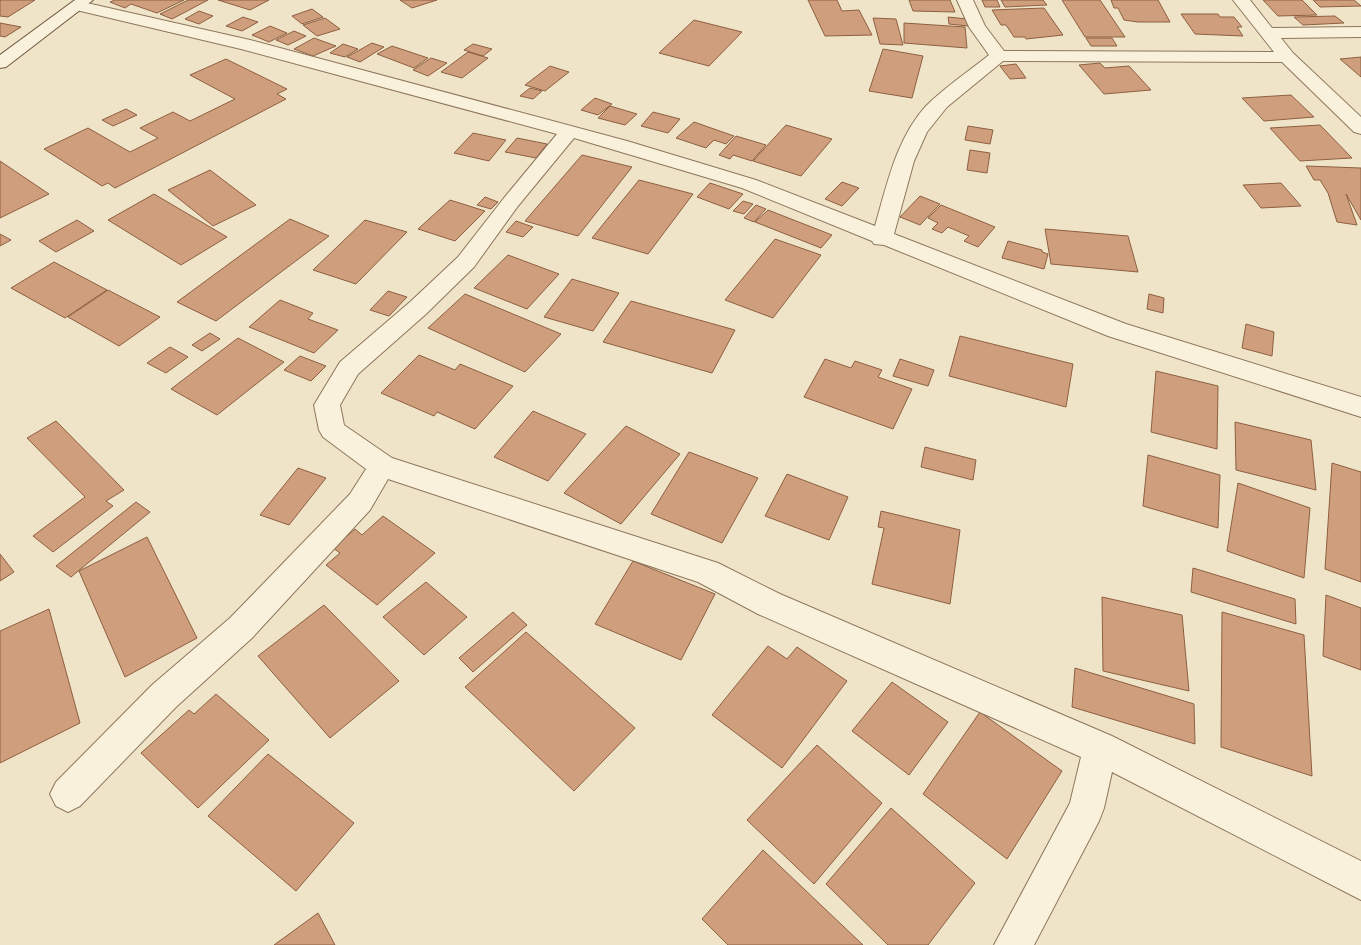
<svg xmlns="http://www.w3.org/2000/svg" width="1361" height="945" font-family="Literata,serif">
<rect width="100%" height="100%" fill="#f0e4c8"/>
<g fill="#cf9f7d" stroke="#8d5f41">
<polygon points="0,0 35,0 8,17 0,16"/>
<polygon points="115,0 184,0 157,13 131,4 125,8 110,2"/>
<polygon points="188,0 208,0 172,19 160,14"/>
<polygon points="218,0 269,0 250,10"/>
<polygon points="400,0 437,0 412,8"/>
<polygon points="808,0 837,0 842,11 859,10 872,35 825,36"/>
<polygon points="909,0 950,0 955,12 913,11"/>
<polygon points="982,0 997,0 1000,7 985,7"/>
<polygon points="1001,0 1043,0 1047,5 1005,7"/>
<polygon points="1062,0 1100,0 1125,37 1085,37"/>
<polygon points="1111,0 1158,0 1170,22 1138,22 1124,20 1118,8 1114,8"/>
<polygon points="1263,0 1302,0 1317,15 1278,16"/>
<polygon points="1313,0 1354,0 1361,6 1320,7"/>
<polygon points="1044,8 1063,35 1026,39 1025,37 1014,37 1006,25 1001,25 992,10"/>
<polygon points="312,9 323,17 302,24 292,16"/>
<polygon points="199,11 213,16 199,24 185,19"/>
<polygon points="1181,14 1218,14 1220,17 1234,17 1242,27 1237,27 1243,36 1195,34"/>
<polygon points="1335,16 1344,23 1303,25 1294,17"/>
<polygon points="243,17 258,22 242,31 226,26"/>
<polygon points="948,17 968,19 968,26 949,24"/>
<polygon points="325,18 340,29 317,36 303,25"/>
<polygon points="873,18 896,19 903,45 880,44"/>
<polygon points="694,20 742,32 709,66 659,53"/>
<polygon points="0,23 21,27 5,37 0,36"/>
<polygon points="904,23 965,27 967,48 904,43"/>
<polygon points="270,26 287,33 269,42 252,35"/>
<polygon points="294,31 306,36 288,45 276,40"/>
<polygon points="314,38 336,46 313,56 294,49"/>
<polygon points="1086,38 1112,38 1117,46 1091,46"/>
<polygon points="372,43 384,47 360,62 347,57"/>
<polygon points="343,44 358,49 345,57 330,53"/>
<polygon points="473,44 492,49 483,56 464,50"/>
<polygon points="392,46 428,58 414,68 377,54"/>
<polygon points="883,49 923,56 912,98 869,91"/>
<polygon points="468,52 488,58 462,78 441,72"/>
<polygon points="1361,57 1361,77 1340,59"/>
<polygon points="431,58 447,63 428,76 413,70"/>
<polygon points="226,59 287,89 277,94 286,99 115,188 108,183 102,186 44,149 88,128 130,152 158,138 140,128 173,112 190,121 235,99 190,75"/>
<polygon points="1100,63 1105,68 1129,66 1151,90 1104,94 1079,65"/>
<polygon points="1016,64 1026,78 1010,79 1000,66"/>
<polygon points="550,66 569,72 545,91 525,85"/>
<polygon points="530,88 542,91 533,99 520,96"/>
<polygon points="1291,95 1314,117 1264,121 1242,98"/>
<polygon points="595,98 612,104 598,115 581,110"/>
<polygon points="610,106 637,114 625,125 598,118"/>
<polygon points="126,109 137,115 113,126 102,120"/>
<polygon points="653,112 680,119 668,133 641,126"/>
<polygon points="694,122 734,136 726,144 714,140 706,148 676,138"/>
<polygon points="786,125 832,139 801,176 753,161"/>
<polygon points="1320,125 1352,158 1300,161 1270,128"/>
<polygon points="968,126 993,130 990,144 965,140"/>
<polygon points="473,133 506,140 489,161 454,153"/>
<polygon points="736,136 766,145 752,161 733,155 730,159 719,155"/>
<polygon points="517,138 547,144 536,158 505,152"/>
<polygon points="970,150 990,153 987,173 967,170"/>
<polygon points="582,155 632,167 578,236 525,221"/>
<polygon points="0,161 49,194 0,218"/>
<polygon points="1306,166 1361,168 1361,220 1346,194 1357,225 1337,222 1328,193 1320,180 1314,180"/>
<polygon points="210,170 256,205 213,226 168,190"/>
<polygon points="639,180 693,194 648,254 592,238"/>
<polygon points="842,182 859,188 842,206 825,199"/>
<polygon points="710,183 743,194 729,209 697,197"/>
<polygon points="1281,183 1301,206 1261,208 1243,185"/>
<polygon points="154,194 227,237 181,265 108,220"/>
<polygon points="920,196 940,204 920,225 900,217"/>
<polygon points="485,197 498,202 491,209 477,205"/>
<polygon points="450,200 485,211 455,241 418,229"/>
<polygon points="743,201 753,204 744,214 733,211"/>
<polygon points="756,205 766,209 754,222 744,218"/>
<polygon points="941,205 995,227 978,247 964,241 969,236 948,227 942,233 932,229 938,223 928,218"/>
<polygon points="768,210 832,235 821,248 755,222"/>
<polygon points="290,219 329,236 216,321 177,302"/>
<polygon points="77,220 94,231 56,252 39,241"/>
<polygon points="365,220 407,232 356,284 313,270"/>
<polygon points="516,221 533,227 523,237 506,232"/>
<polygon points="1045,229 1128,236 1138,272 1051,264"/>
<polygon points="0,234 11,240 0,246"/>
<polygon points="775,239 821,255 773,318 725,300"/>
<polygon points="1008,241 1042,250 1042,252 1048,254 1044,269 1002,258"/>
<polygon points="508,255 559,274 527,309 474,288"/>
<polygon points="54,262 107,290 65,318 11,288"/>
<polygon points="572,279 619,293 593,331 544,317"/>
<polygon points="108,290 160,317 119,346 68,317"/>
<polygon points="388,291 407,297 389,316 370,310"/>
<polygon points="465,294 561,334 525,372 428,328"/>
<polygon points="1149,294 1164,298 1163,313 1147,309"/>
<polygon points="280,300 313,313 308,319 338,330 314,353 249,327"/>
<polygon points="631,301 735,330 712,373 603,342"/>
<polygon points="1246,324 1274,332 1272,356 1242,348"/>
<polygon points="210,333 220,339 202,351 192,345"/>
<polygon points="960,336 1073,364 1066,407 949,376"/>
<polygon points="238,338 284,362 217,415 171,389"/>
<polygon points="170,347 188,357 166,373 147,363"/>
<polygon points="419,355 455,370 460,364 513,386 475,429 437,412 434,416 381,393"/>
<polygon points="300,356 326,366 311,381 284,370"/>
<polygon points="825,359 851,368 855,361 882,370 878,377 912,389 893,429 804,397"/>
<polygon points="900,359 934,370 928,386 893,376"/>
<polygon points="1156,371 1218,386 1217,449 1151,432"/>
<polygon points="533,411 586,434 548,481 494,457"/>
<polygon points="56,421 124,490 106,501 113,506 53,552 33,536 85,497 27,438"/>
<polygon points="1235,422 1311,440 1316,490 1236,470"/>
<polygon points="626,426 680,454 621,524 564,493"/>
<polygon points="925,447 976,460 973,480 921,467"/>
<polygon points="689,452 758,478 722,543 651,514"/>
<polygon points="1148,455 1220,475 1218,528 1143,506"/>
<polygon points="1332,463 1361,472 1361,582 1325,569"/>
<polygon points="298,468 326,478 289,525 260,515"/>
<polygon points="787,474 848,497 829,540 765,516"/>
<polygon points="1238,483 1310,508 1304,578 1227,551"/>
<polygon points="136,502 150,512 71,577 56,566"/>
<polygon points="881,511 960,530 950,604 872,584 884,528 878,527"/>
<polygon points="383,516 435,553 377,605 326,565 340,553 333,548 355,529 362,535"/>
<polygon points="147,537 197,638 125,677 79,571"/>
<polygon points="0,554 14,572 0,581"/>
<polygon points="633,561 715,594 681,660 595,624"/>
<polygon points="1193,568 1295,599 1296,624 1191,592"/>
<polygon points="426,582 467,617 424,655 383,617"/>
<polygon points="1326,595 1361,608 1361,670 1323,656"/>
<polygon points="1102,597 1182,615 1189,691 1103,671"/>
<polygon points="324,605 399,681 330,738 258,656"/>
<polygon points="49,609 80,723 0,763 0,631"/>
<polygon points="513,612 527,625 473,672 459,658"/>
<polygon points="1222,612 1304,635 1312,776 1221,747"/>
<polygon points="526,632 635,728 574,791 465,687"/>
<polygon points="768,646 787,659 797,647 847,681 782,768 712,715"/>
<polygon points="1075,668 1194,704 1195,744 1072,707"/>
<polygon points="892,682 948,722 909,775 852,731"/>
<polygon points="216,694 269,740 198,808 141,753 189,710 194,714"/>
<polygon points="980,712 1062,771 1007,859 923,794"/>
<polygon points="817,745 882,803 814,884 747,820"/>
<polygon points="268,754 354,823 296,891 208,816"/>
<polygon points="891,808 975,883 928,945 888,945 826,884"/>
<polygon points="763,850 863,945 728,945 702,919"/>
<polygon points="318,913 335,945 274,945"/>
</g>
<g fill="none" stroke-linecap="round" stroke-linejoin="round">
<defs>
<path id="street" d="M 957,0 L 973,0 L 985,26 L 1004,51 L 1274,52 L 1233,0 L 1250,0 L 1272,28 L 1361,27 L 1361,37 L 1281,38 L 1293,53 L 1361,117 L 1361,134 L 1354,132 L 1282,62 L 1003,61 L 947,107 L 927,132 L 914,161 L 894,234 L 1126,324 L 1361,397 L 1361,417 L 1108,336 L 884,245 L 874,244 L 872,241 L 742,188 L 574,138 L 518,206 L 474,267 L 426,314 L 358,374 L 340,405 L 344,425 L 392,458 L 718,563 L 780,594 L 1112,736 L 1361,861 L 1361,900 L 1112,772 L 1104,808 L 1099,821 L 1034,945 L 994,945 L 1070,803 L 1081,757 L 758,614 L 698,582 L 388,479 L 370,510 L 252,638 L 176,707 L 80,806 L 68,812 L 56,806 L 50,794 L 56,782 L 152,685 L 230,618 L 350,494 L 366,469 L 323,437 L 319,430 L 314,405 L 340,362 L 410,302 L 458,257 L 504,198 L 557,134 L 241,49 L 72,9 L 70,6 L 72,3 L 78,1 L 250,40 L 627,141 L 756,180 L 875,226 C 887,185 896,139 926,106 C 945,87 968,72 989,55 L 969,27 Z"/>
<polygon id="secondary" points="75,0 93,0 6,67 0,68 0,55"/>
</defs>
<use href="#street" stroke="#8d765c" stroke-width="2"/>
<use href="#secondary" stroke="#6f573f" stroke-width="2"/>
<use href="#street" fill="#faf1dc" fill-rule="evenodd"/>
<use href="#secondary" fill="#faf1dc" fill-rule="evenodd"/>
</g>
</svg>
